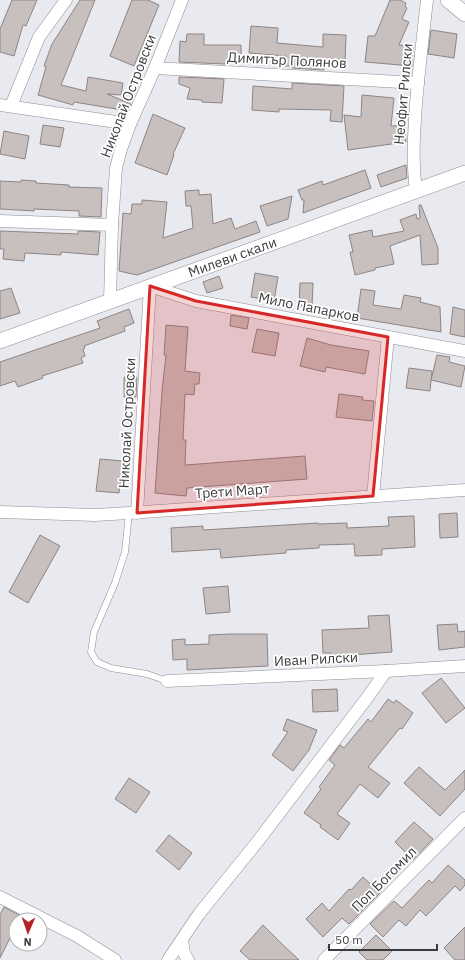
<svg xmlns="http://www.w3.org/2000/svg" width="465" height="960" font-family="'IBM Plex Sans',sans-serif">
<rect width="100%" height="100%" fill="#e9e9f0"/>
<g fill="#c8c0bf" stroke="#8d8584">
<polygon points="12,0 37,0 26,26 23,25 14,56 0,52 0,29"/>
<polygon points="80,0 95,0 61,85 86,91 88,77 123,83 121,95 107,94 131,104 128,111 74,102 73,105 38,95 46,67 44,66 52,44"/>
<polygon points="132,0 148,0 159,5 134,66 110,56"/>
<polygon points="390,0 400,0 406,3 405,6 407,8 402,19 409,22 399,45 413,46 412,66 365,62 368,36 375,36"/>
<polygon points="251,26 278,28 277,43 323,47 323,34 346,35 345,62 324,62 324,70 292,68 292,66 285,66 286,56 249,53"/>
<polygon points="431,30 457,34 454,58 428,54"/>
<polygon points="187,34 204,34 204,45 241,45 241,63 225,63 225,64 179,62 180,41 186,42"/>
<polygon points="179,77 224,79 222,103 202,102 202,100 187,99 190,88 179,84"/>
<polygon points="292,83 344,86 342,122 330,121 331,110 279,109 279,112 252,110 253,86 292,89"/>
<polygon points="362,95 394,98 391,126 405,125 406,142 348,150 344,115 361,117"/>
<polygon points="153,114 185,128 173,154 174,155 167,175 135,163"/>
<polygon points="43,125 64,128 60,147 40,144"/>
<polygon points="4,131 29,136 25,159 0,154"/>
<polygon points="406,165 407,178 381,187 377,175"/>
<polygon points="365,170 371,188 303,213 304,200 302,200 298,190 322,181 323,185"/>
<polygon points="21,180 36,181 36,183 69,185 69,187 102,188 101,217 79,216 79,211 34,209 34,211 0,209 0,181 21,182"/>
<polygon points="199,190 199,195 211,194 213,224 231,218 235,229 256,221 260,232 137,275 119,271 123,213 131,214 132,204 142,204 142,200 167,202 163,238 193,228 191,206 186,206 185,191"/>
<polygon points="292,196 288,219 267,226 260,206"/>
<polygon points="419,205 421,205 438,248 438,264 422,265 420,235 390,246 394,264 375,268 375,270 355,275 350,252 353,252 349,235 372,230 373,237 404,231 400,220 416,214 417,219 420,218"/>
<polygon points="0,231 78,234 78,231 100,232 98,255 61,252 61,255 25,253 24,261 3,259 4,249 0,249"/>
<polygon points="255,273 278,277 274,301 251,297"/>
<polygon points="219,276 223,288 207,293 203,282"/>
<polygon points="300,283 313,283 312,306 299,306"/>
<polygon points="11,288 20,313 0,319 0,291"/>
<polygon points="361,289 375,291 373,305 401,309 404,295 421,298 420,302 440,307 441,332 357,318"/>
<polygon points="453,307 465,310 465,337 450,334"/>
<polygon points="129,309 134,323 124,327 125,331 84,346 85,348 83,349 85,356 81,358 83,363 42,376 43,378 18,387 15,381 0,386 0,362 100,328 97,321"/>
<polygon points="231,315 249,318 247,329 230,326"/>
<polygon points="166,325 188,327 185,371 200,373 199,384 195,384 194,395 185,394 183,440 186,440 185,465 305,456 307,479 187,488 186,496 155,493 162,391 166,355 164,355"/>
<polygon points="257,329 279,333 275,356 252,352"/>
<polygon points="307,338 331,345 369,351 365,374 326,367 325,372 300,366"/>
<polygon points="437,355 450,357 449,362 465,366 461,387 431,380"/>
<polygon points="409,368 432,371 430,391 406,388"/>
<polygon points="124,377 137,377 136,397 124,397"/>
<polygon points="339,394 363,397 362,400 374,401 372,421 336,417"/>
<polygon points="100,459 123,461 119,493 96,491"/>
<polygon points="457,513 458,537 440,538 439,514"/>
<polygon points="414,516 415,547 382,549 382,555 355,556 354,544 319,545 319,548 286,550 286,553 221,558 220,549 172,552 171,528 203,526 203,530 318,523 318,524 347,523 347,528 389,526 388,517"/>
<polygon points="40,535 60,546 28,603 9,592"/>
<polygon points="228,586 230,612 206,614 203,588"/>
<polygon points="389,615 392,652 351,655 351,657 331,658 330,653 323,653 322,630 369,628 368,616"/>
<polygon points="457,624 458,632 465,631 465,647 439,650 437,625"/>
<polygon points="231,634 267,634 268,666 187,670 187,659 173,660 172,640 185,639 185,645 209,644 209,635"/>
<polygon points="441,678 465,708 446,723 422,693"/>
<polygon points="337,689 338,711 313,712 312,690"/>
<polygon points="388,699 394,703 396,700 413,713 402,729 400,728 368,767 390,783 378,798 360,784 337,814 350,823 338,840 320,827 321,825 304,813 321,789 319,787 335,765 329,760 340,745 344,748 368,719 371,722"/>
<polygon points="287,719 317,730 309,750 293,771 272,755 288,732 283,730"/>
<polygon points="419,767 445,790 465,770 465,789 440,816 404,783"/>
<polygon points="129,778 150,792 136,813 115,799"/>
<polygon points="414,822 433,839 413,860 395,842"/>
<polygon points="169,835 192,853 179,870 156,851"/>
<polygon points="448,865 465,880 465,885 460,891 455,886 426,916 420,910 406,926 399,920 383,937 370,924 394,901 402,908 429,880 432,883"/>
<polygon points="363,877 380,893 349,924 342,918 323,937 306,919 322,903 329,911 349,889 351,890"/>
<polygon points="4,907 21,916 19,920 16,920 16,926 0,958 0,915"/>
<polygon points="263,925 281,943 299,960 250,960 240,951"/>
<polygon points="465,927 465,960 455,960 444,948"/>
<polygon points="376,935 392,951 383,960 367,960 359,952"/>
</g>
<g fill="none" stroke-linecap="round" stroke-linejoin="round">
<defs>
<polyline id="service" points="129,513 125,552 115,583 94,632 91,652 97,662 111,668 147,674 167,681"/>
<g id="minor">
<polyline points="155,68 418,83"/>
<polyline points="0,105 130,124"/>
<polyline points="11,106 39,37 66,0"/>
<path d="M 416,190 C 412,161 414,133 416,104 C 419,69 423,35 427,0"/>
<polyline points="0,221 112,225"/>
<polyline points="110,301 112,225 116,168 121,149 130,124 155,68 182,0"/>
<polyline points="373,496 388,337"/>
<polyline points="0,512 95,515 129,513 465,490"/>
<polyline points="137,513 150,286 196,301 465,351"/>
<polyline points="167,681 386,671 465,666"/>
<polyline points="0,897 77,936 115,960"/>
<polyline points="182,940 184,953 188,960"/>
<polyline points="168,960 199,914 258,841 367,698 386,671"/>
<polyline points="324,960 465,818"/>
</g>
<g id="tertiary">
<polyline points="448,0 465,14"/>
<path id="s1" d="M 0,341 L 465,173"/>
</g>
</defs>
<use href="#service" stroke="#8d8d94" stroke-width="7"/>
<use href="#minor" stroke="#8d8d94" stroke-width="13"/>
<use href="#tertiary" stroke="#8d8d94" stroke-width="16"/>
<use href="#service" stroke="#fff" stroke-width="6"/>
<use href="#minor" stroke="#fff" stroke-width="12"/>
<use href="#tertiary" stroke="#fff" stroke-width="15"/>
</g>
<path fill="#d62828" fill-opacity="0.2" stroke="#d62828" stroke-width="3" stroke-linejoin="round" d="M 150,286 L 196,301 L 388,337 L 373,496 L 137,513 Z"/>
<g text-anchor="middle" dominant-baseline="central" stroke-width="3.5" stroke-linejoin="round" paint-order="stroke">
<g font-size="14" fill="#3b3b3e" stroke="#fff">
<text transform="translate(287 60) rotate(3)">Димитър Полянов</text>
<text transform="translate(403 94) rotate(-85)">Неофит Рилски</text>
<text transform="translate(128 96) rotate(-69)">Николай Островски</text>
<text stroke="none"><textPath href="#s1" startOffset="247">Милеви скали</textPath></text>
<text transform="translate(309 307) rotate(11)">Мило Папарков</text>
<text transform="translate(127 423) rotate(-87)">Николай Островски</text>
<text transform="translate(232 491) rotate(-4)">Трети Март</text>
<text transform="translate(316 659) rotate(-3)">Иван Рилски</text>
<text transform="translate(384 879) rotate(-45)">Поп Богомил</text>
</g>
</g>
<g transform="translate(28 932) rotate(182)"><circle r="19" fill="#ffffff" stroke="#b1b1b2"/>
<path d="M0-3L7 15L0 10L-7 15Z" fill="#b42327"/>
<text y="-6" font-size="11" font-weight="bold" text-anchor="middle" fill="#3b3b3e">N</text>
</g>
<path d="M329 944v6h108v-6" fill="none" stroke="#3b3b3e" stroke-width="2"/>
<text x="335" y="944" font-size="12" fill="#3b3b3e" stroke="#ffffff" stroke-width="3" paint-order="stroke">50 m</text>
</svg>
